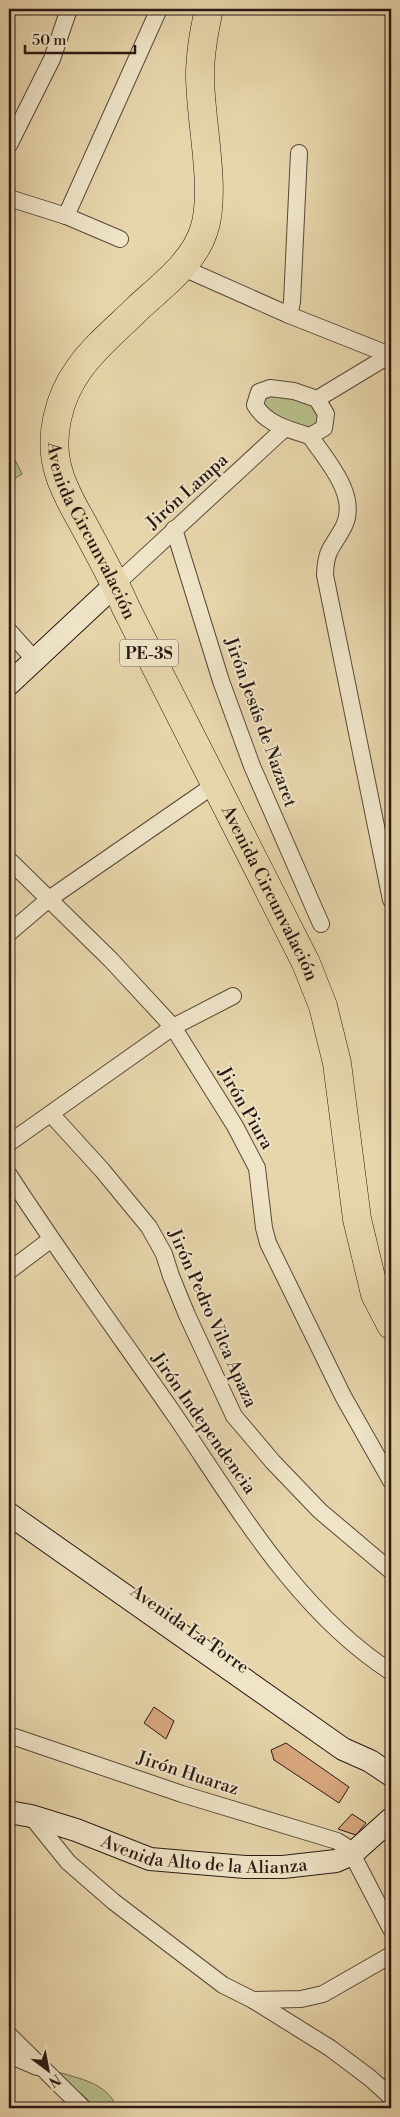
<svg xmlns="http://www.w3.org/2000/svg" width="400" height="2117" viewBox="0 0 400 2117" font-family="'Libre Bodoni',serif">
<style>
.green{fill:#b6bd89;stroke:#706b4e}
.building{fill:#d8a77e;stroke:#2a1913}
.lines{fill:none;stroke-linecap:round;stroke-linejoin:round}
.street-casing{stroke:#594839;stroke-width:18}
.secondary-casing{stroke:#2a1913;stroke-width:24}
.highway-casing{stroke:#2a1913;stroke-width:29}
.street{stroke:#efe4c8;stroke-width:16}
.secondary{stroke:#efe4c8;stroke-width:22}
.highway{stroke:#e7d5ab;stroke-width:28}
.labels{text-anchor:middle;stroke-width:4;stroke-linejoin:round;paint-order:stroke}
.shield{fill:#efe4c8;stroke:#655649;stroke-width:1}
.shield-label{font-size:16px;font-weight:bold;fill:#2a1913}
.street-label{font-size:18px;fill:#2a1913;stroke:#efe4c8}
</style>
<rect width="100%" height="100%" fill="#e7d5ab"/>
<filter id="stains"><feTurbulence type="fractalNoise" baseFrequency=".004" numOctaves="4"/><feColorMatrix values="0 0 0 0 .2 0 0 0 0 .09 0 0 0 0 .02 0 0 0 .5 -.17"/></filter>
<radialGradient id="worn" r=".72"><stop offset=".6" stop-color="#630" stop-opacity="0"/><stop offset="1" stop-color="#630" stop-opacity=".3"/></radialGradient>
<!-- green -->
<g class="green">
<polygon points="294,392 325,415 310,435 261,413 260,393"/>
<polygon points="9,448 22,474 9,482"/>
<path d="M55,2071C79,2079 107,2082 117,2108H94L87,2099Z"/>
</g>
<!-- building -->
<g class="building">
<polygon points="154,1707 174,1721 166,1739 144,1723"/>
<polygon points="286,1743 349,1787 339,1803 274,1760 271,1750"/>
<polygon points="352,1814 366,1823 356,1835 338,1829"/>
</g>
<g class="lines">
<defs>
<g id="street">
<polyline points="9,145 52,59 69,9"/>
<polyline points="9,198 66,216 120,239"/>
<polyline points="66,216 159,9"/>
<polyline points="181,267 289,315 390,355"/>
<polyline points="289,315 292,302 299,153"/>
<path d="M270,388L294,391L317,399L326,414L324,428L310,436C290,430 266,424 255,405L259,392Z"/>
<polyline points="317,399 390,355"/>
<path d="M310,436C326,460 359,495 344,526C333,548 326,547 325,575L391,900"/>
<polyline points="174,529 221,681 252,766 321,924"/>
<polyline points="116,584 285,428"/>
<polyline points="9,631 34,659"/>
<polyline points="9,860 111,960 173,1027 235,1126 257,1168 264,1228 268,1243 343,1396 391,1481"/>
<polyline points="9,933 49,899 217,783"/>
<polyline points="51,1114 102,1170 149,1227 164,1254 171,1276 187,1315 234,1416 273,1462 320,1511 391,1571"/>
<polyline points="9,1143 173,1027 233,996"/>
<path d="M9,1175C62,1257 120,1336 176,1417C238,1508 297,1611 391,1672"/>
<polyline points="9,1271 50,1240"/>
<polyline points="9,1735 182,1794 337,1841 345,1846 352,1854 391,1929"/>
<polyline points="31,1816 68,1862 114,1902 223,1985 253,2000 330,2048 370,2078 391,2097"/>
<polyline points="253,2000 301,1999 323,1994 391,1955"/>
<polyline points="9,2035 83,2108"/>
<polyline points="9,2055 37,2067"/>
</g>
<g id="secondary">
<polyline points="9,684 116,584"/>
<polyline points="9,1514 343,1749 370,1761 391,1775"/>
<path id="s1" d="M9,1812L31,1816L76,1830L150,1859L245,1867H283L336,1861L352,1854L391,1819"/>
</g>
<g id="highway">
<path id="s2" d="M209,9C204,31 200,54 200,76C200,120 217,190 204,230C194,262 163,285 139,307C119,327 95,346 79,369C58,398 48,439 59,473C65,494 77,512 87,531C101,557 115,582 126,608L306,963L323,1006L337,1063L357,1219L375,1294L391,1325"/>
</g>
</defs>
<!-- street casing -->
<use href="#street" class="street-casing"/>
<!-- secondary casing -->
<use href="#secondary" class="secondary-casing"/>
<!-- highway casing -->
<use href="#highway" class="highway-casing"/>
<!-- street -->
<use href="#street" class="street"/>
<!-- secondary -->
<use href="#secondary" class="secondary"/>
<!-- highway -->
<use href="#highway" class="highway"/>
</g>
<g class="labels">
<!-- shield labels -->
<rect class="shield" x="120" y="639.5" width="58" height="27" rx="4"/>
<g class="shield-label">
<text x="149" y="659">PE-3S</text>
</g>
<!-- street labels -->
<g class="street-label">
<text transform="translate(187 491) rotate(-42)" y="6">Jirón Lampa</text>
<text dy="6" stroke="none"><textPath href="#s2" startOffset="586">Avenida Circunvalación</textPath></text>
<text transform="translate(261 722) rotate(70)" y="6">Jirón Jesús de Nazaret</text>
<text dy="6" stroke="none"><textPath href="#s2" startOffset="991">Avenida Circunvalación</textPath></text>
<text transform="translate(246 1108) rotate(60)" y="6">Jirón Piura</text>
<text transform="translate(213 1318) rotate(66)" y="6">Jirón Pedro Vilca Apaza</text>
<text transform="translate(204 1423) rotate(55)" y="6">Jirón Independencia</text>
<text transform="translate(190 1629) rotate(35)" y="6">Avenida La Torre</text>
<text transform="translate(188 1773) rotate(18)" y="6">Jirón Huaraz</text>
<text dy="6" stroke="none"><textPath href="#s1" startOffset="202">Avenida Alto de la Alianza</textPath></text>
</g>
</g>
<!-- margin -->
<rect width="400" height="2117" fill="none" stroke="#e7d5ab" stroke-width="30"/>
<rect x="10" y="10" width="380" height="2097" fill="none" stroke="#2a1913" stroke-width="2.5"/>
<rect x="15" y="15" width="370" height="2087" fill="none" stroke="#2a1913"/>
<!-- north arrow -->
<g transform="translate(48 2070) rotate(148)" stroke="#efe4c8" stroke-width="4" paint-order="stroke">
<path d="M0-4L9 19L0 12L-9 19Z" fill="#2a1913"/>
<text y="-8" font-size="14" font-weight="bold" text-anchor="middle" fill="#2a1913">N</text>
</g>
<!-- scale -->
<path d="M25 45v8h110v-8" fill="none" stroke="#2a1913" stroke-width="2.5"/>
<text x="32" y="45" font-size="15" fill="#2a1913" stroke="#efe4c8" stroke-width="4" paint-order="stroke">50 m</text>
<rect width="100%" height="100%" filter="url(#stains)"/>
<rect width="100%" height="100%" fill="url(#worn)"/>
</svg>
